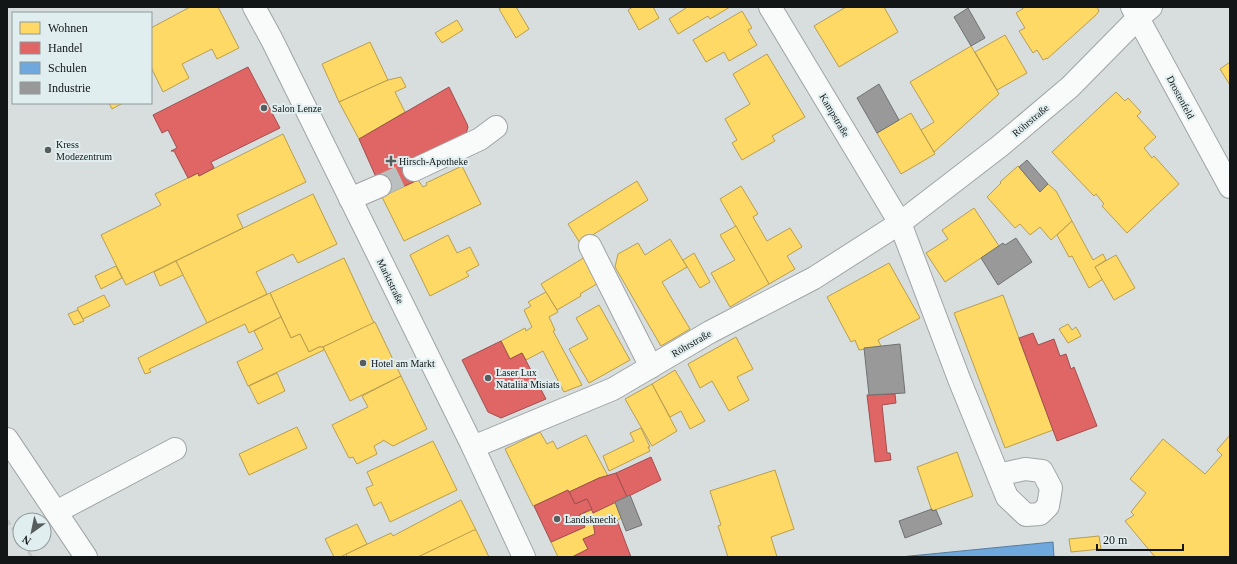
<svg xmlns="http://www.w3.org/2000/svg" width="1237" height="564" viewBox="0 0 1237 564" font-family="Georgia,serif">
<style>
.homes{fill:#ffd966;stroke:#b89e4e}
.shops{fill:#e06666;stroke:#a24e4e}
.schools{fill:#6fa8dc;stroke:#537ca1}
.industry{fill:#999;stroke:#707272}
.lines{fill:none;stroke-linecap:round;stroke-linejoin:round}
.minor-tunnel{stroke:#bac0c0;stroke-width:22;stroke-dasharray:22 11;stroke-linecap:butt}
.minor-casing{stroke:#9fa4a4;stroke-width:24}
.minor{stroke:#f9fafa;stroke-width:22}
.rail{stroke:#c5c7c8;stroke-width:3;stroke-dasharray:6 3;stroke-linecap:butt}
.poi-dot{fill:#575c5d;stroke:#e1eeef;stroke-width:1.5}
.labels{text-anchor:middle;stroke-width:4;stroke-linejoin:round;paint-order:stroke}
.street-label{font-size:10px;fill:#121617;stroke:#e1eeef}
.poi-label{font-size:10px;fill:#121617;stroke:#e1eeef;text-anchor:start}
</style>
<rect width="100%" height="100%" fill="#d8dede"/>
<!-- homes -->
<g class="homes">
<polygon points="190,7 218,7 239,48 217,59 212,49 182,64 189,78 163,92 151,67 151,28"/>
<polygon points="502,7 516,7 529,29 516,38 499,9"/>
<polygon points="633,7 653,7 659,18 639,30 628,10"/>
<polygon points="685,7 730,7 710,19 708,16 678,34 669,19 686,8"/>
<polygon points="846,7 884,7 898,32 839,67 814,26"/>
<polygon points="1025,7 1097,7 1099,11 1096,15 1047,59 1047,58 1043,60 1037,50 1033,53 1019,31 1025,28 1016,13"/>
<polygon points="742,11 752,28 748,30 757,45 729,61 724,52 706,62 693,40"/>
<polygon points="457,20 463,30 442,43 435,33"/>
<polygon points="1005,35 1027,73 997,90 975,52"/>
<polygon points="370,42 388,80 339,102 322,64"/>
<polygon points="971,46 999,94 934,152 921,130 934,122 910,82"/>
<polygon points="767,54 805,117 772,136 775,141 742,160 732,143 737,140 725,119 750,104 733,74"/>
<polygon points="1230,62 1230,85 1220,69"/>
<polygon points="401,77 406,87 395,92 405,112 359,139 339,102 388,80"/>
<polygon points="1116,92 1125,101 1128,98 1141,112 1137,116 1156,137 1144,148 1152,158 1154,156 1179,184 1127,233 1102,206 1104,204 1096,194 1094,196 1052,152"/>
<polygon points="109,103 123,103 112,109"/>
<polygon points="911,113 935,154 901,174 877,133"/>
<polygon points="283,134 306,182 237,215 243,228 126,285 101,235 161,205 155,194 198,173 199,176"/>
<polygon points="462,166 481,204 404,241 382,197 418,180 423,187 427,185 426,183"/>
<polygon points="1018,166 1040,192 1048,184 1056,191 1072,221 1051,240 1040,227 1030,235 1020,224 1015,228 987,197 1001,183 1000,182"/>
<polygon points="637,181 648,200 580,243 568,224"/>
<polygon points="741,186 758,214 753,217 767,241 790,228 802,247 787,256 795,269 769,284 720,199"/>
<polygon points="313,194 337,244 298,263 293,254 256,272 267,294 207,323 176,261"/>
<polygon points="974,208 999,246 945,282 926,253 948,239 942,230"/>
<polygon points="1072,221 1093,260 1103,254 1106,260 1095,267 1103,279 1089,288 1072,256 1069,257 1057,235"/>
<polygon points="736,226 769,284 730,307 711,273 735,260 720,235"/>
<polygon points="448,235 457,253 470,247 479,265 466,272 469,276 430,296 410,255"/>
<polygon points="670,239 687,267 662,282 690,329 661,346 615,267 618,254 638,243 645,255"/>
<polygon points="694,253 710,282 700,288 683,260"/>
<polygon points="1116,255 1135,288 1114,300 1095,267"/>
<polygon points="585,257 600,282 580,294 581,296 557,310 541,284"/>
<polygon points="344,258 374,323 323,347 319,347 309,352 300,334 291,338 270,293"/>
<polygon points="176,261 183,275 160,286 154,272"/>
<polygon points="889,263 920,318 878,340 881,346 859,350 855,340 851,342 827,297"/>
<polygon points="116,266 122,278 101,289 95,276"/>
<polygon points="546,292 558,312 549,317 555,330 553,331 582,385 564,392 543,351 526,360 522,353 510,359 501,341 525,328 526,331 532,327 524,310 531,306 528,302"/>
<polygon points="270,293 281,317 249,333 245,324 149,369 151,372 145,374 138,358 207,323"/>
<polygon points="104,295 110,306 83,319 77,308"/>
<polygon points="1003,295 1053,430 1005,448 954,313"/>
<polygon points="599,305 630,360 589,383 569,349 588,339 576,318"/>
<polygon points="78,310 84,321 74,325 68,314"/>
<polygon points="281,317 291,338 300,334 309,352 319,347 323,347 324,350 248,386 237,362 263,349 254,331"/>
<polygon points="375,322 401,376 350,401 323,347"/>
<polygon points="1068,324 1072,330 1076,327 1081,336 1068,343 1059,329"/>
<polygon points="736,337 753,369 737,377 749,400 729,411 712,381 700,388 688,364"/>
<polygon points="675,370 705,421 690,429 681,411 670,417 652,384"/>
<polygon points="277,373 285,391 258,404 249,386"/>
<polygon points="401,376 427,429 393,446 383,440 383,441 374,446 377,454 357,464 353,457 349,458 332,425 368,407 362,396"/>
<polygon points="652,384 677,431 652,446 625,399"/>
<polygon points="297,427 307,448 249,475 239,454"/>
<polygon points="641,428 650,447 648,447 650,451 609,471 603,456 634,441 630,433"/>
<polygon points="540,432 547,444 553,441 557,449 586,435 608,476 599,478 569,492 568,490 533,506 505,449"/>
<polygon points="1230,435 1230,557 1155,557 1125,521 1134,515 1131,512 1146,493 1130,479 1163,439 1205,474 1222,455 1217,450"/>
<polygon points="433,441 457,490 390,522 381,502 374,506 366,488 373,485 367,472"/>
<polygon points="957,452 973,496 932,511 917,467"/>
<polygon points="775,470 794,529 771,537 777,557 728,557 718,526 721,525 710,491"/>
<polygon points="461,500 476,530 418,557 347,557 346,554 391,533 393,536"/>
<polygon points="615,502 621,518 617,520 612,515 593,522 595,534 583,539 588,549 572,557 558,557 551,542 585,527 579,515 592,510 593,513"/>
<polygon points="357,524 367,544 340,557 334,557 325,539"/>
<polygon points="474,530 476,530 489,557 418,557"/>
<polygon points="1099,536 1101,549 1071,552 1069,539"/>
</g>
<!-- shops -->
<g class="shops">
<polygon points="248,67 280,128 211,162 214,168 199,176 198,173 188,178 174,151 171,151 177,148 168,130 162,133 153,115"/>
<polygon points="449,87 467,124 468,127 466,134 418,180 384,195 359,139"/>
<polygon points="1033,333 1038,345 1054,339 1060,356 1066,354 1071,369 1074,367 1097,426 1057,441 1019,338"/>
<polygon points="501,341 510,359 522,353 546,399 501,418 488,412 462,360"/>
<polygon points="895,394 896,403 882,405 887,453 890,453 891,460 875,462 867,395"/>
<polygon points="651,457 661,480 627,497 616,473"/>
<polygon points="616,473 627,497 593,513 587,499 575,504 569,492 599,478"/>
<polygon points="568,490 575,504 587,499 592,509 579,515 585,527 551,542 534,506"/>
<polygon points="612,515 617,520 631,557 572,557 588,549 583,539 595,534 593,522"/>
</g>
<!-- schools -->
<polygon class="schools" points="1053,542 1054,557 900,557"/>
<!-- industry -->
<g class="industry">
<polygon points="968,8 985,38 971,46 954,17"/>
<polygon points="879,84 899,120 877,133 857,98"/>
<polygon points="1027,160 1048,184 1040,192 1019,167"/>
<polygon points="1016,238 1032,262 998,285 981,258 1003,243 1005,245"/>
<polygon points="900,344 905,393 869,395 864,348"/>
<polygon points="630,495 642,525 626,531 615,502"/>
<polygon points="932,509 932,511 936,510 942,524 905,538 899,521"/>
</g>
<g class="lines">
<!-- minor-tunnel -->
<polyline class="minor-tunnel" points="380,186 414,170"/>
<defs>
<g id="minor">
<polyline points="254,7 272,40 473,447 524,557"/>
<polyline points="770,7 900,223 959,379 1007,497 1026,515 1040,514 1048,506 1051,488 1042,471 1025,469 998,475"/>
<polyline points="1132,7 1230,187"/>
<polyline points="414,170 480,139 496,127"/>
<polyline points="350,199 380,186"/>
<polyline points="590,246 651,367"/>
<polyline points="7,439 86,557"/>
<polyline points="473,447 613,389 710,332 814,278 900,223 1000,146 1070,87 1138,18 1151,7"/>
<polyline points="56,512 175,449"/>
</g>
</defs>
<!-- minor casing -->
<use href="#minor" class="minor-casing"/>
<!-- minor -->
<use href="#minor" class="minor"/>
<!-- rail -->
<g class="rail">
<polyline points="7,520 20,539"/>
<polyline points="23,544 32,557"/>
</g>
</g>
<!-- markers -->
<g class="poi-dot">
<circle cx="264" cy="108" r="4"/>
<circle cx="48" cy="150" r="4"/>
<path d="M389 155h4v4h4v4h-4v4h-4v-4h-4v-4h4z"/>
<circle cx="363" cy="363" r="4"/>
<circle cx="488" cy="378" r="4"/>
<circle cx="557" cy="519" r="4"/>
</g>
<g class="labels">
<!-- street labels -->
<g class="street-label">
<text transform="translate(1181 97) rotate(62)" y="4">Drostenfeld</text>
<text transform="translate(835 115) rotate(59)" y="4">Kampstraße</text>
<text transform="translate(1030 120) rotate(-40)" y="4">Röhrstraße</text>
<text transform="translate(391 281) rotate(64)" y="4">Marktstraße</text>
<text transform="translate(691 343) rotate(-30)" y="4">Röhrstraße</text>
</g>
<!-- poi labels -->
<g class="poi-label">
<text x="272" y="112">Salon Lenze</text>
<text x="56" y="148">Kress<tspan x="56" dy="12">Modezentrum</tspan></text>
<text x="399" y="165">Hirsch-Apotheke</text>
<text x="371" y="367">Hotel am Markt</text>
<text x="496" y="376">Laser Lux<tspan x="496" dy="12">Nataliia Misiats</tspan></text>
<text x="565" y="523">Landsknecht</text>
</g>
</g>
<!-- border -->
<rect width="1237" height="564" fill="none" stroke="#121617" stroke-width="16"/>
<!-- legend -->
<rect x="12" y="12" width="140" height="92" fill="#e1eeef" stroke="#8e9899"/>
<rect x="20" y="22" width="20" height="12" fill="#ffd966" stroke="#8e9899"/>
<text x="48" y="32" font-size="12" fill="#121617">Wohnen</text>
<rect x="20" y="42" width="20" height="12" fill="#e06666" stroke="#8e9899"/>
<text x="48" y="52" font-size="12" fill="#121617">Handel</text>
<rect x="20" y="62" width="20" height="12" fill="#6fa8dc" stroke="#8e9899"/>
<text x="48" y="72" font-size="12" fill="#121617">Schulen</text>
<rect x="20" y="82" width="20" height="12" fill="#999999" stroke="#8e9899"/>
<text x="48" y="92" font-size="12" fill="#121617">Industrie</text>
<!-- north arrow -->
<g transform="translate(32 532) rotate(213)"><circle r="19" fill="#e1eeef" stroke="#8e9899"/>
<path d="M0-3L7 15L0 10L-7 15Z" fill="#575c5d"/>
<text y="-6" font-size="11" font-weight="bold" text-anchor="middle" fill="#121617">N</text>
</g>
<!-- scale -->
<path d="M1097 544v6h86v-6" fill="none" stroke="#121617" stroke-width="2"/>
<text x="1103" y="544" font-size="12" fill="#121617" stroke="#e1eeef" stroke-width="3" paint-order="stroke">20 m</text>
</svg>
